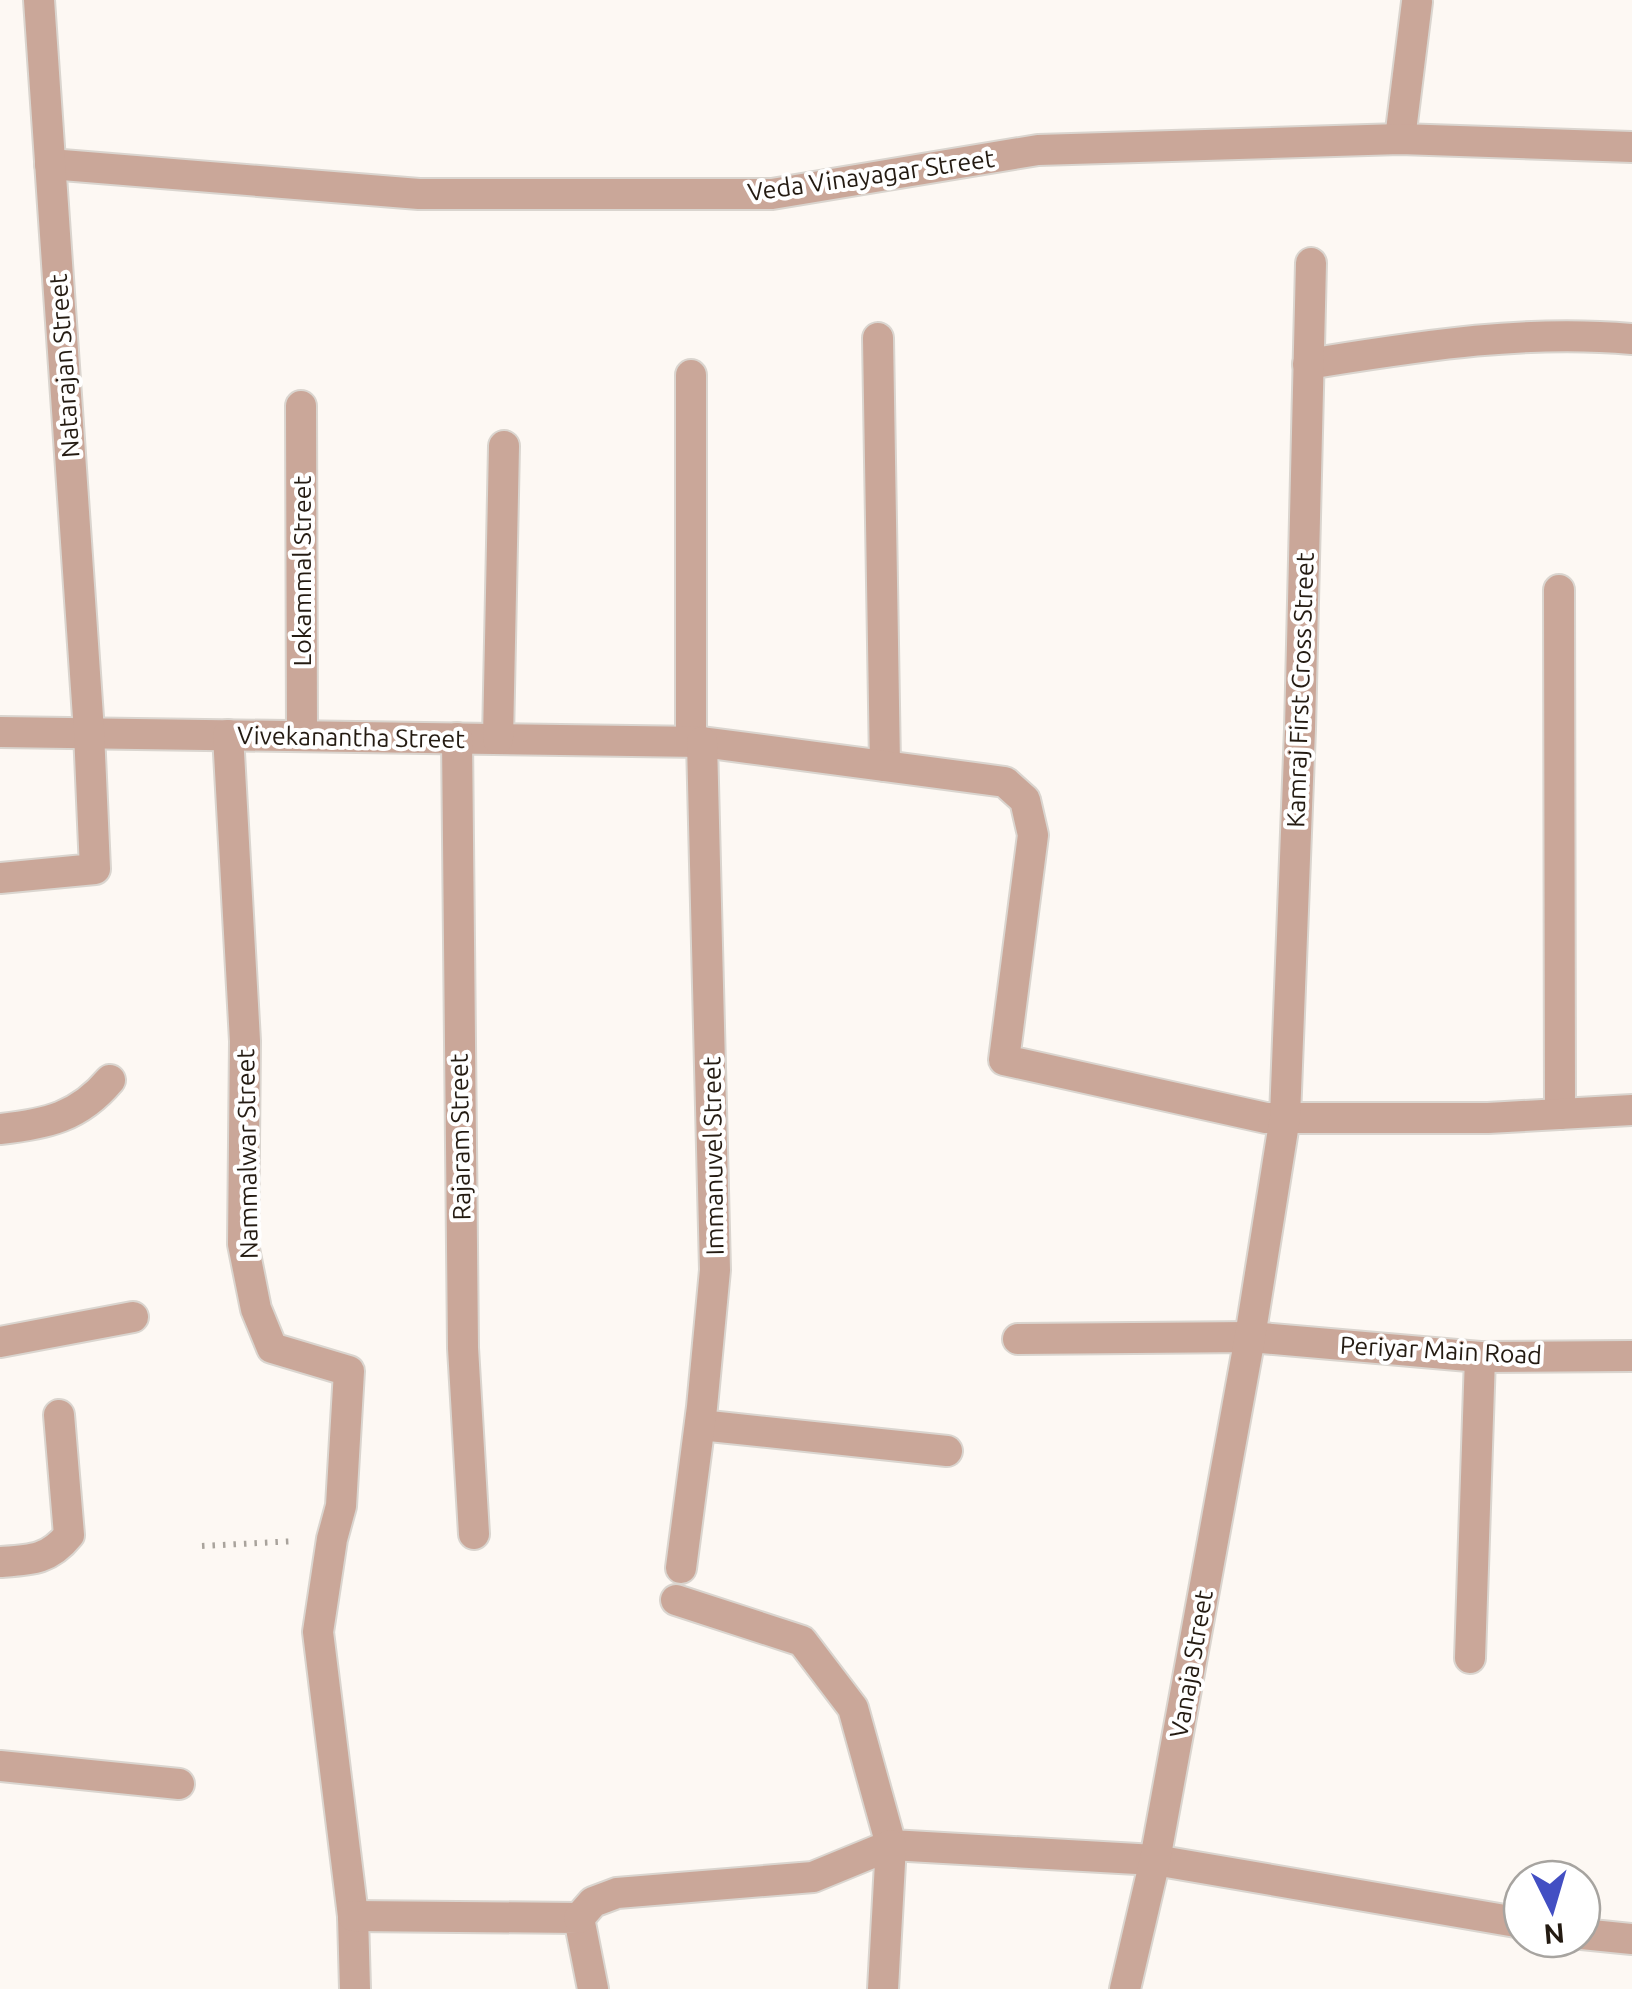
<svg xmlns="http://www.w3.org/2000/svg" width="1632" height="1989" viewBox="0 0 1632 1989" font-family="Ubuntu,sans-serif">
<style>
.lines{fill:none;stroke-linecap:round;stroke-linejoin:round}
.street-casing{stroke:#dad5cf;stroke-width:34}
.path{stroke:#a9a39c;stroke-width:6;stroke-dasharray:2.5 8;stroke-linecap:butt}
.street{stroke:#caa799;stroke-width:30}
.labels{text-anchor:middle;stroke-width:8;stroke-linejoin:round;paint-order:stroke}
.street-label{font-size:25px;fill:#241b12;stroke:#fff}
</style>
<rect width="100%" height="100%" fill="#fdf8f3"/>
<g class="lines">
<defs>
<g id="street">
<polyline points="1400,139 1417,2"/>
<polyline points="50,164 419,194 772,194 1038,150 1400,139 1632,147"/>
<polyline points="878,338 885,766"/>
<path d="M1308,364C1416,347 1522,329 1632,339"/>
<polyline points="691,375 691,742"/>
<polyline points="301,406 302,736"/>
<polyline points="1559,590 1560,1114"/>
<polyline points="0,732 702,742 1005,782 1025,800 1033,835 1004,1060 1266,1118 1488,1118 1632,1110"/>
<polyline points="228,735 245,1041 243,1244 256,1309 272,1348 349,1371 341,1506 332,1539 318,1632 353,1916 355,1989"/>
<polyline points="457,738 463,1348 474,1534"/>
<polyline points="498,739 504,446"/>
<polyline points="0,878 95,869 89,732 39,0"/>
<path d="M0,1129C47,1124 79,1117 110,1080"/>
<polyline points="1018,1339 1250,1337 1480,1357 1632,1356"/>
<polyline points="0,1342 133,1317"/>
<polyline points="700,1425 947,1451"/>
<path d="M0,1562C31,1560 49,1560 69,1535L59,1415"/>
<polyline points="681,1568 702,1407 715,1270 702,742"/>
<polyline points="676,1600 802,1641 853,1708 891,1845 1155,1860 1522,1923"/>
<polyline points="1470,1658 1480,1357"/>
<polyline points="0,1766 179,1784"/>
<polyline points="353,1916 579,1918 593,1989"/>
<polyline points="579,1918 593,1902 617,1893 813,1877 891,1845 883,1989"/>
<polyline points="1582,1934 1632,1939"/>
<polyline points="1125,1989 1155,1860 1250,1337 1285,1117 1300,729 1311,263"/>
</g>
</defs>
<!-- street casing -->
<use href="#street" class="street-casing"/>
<!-- path -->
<polyline class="path" points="202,1546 296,1541"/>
<!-- street -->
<use href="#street" class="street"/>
</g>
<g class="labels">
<!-- street labels -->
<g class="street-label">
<text transform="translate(871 175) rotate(-8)" y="9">Veda Vinayagar Street</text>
<text transform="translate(64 366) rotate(-94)" y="9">Natarajan Street</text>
<text transform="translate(302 571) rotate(-90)" y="9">Lokammal Street</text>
<text transform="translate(1300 690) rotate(-88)" y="9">Kamraj First Cross Street</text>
<text transform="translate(351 737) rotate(1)" y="9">Vivekanantha Street</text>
<text transform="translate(460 1137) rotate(-91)" y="9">Rajaram Street</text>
<text transform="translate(247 1154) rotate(-91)" y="9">Nammalwar Street</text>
<text transform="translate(713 1156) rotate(-91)" y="9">Immanuvel Street</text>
<text transform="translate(1441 1350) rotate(3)" y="9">Periyar Main Road</text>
<text transform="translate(1191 1664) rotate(-80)" y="9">Vanaja Street</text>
</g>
</g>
<!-- north arrow -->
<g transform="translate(1552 1909) rotate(175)"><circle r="48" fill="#ffffff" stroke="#a7a4a0" stroke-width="2.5"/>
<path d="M0-8L18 38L0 25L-18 38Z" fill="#434fc3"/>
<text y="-15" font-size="28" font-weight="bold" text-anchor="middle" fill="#241b12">N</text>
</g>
</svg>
